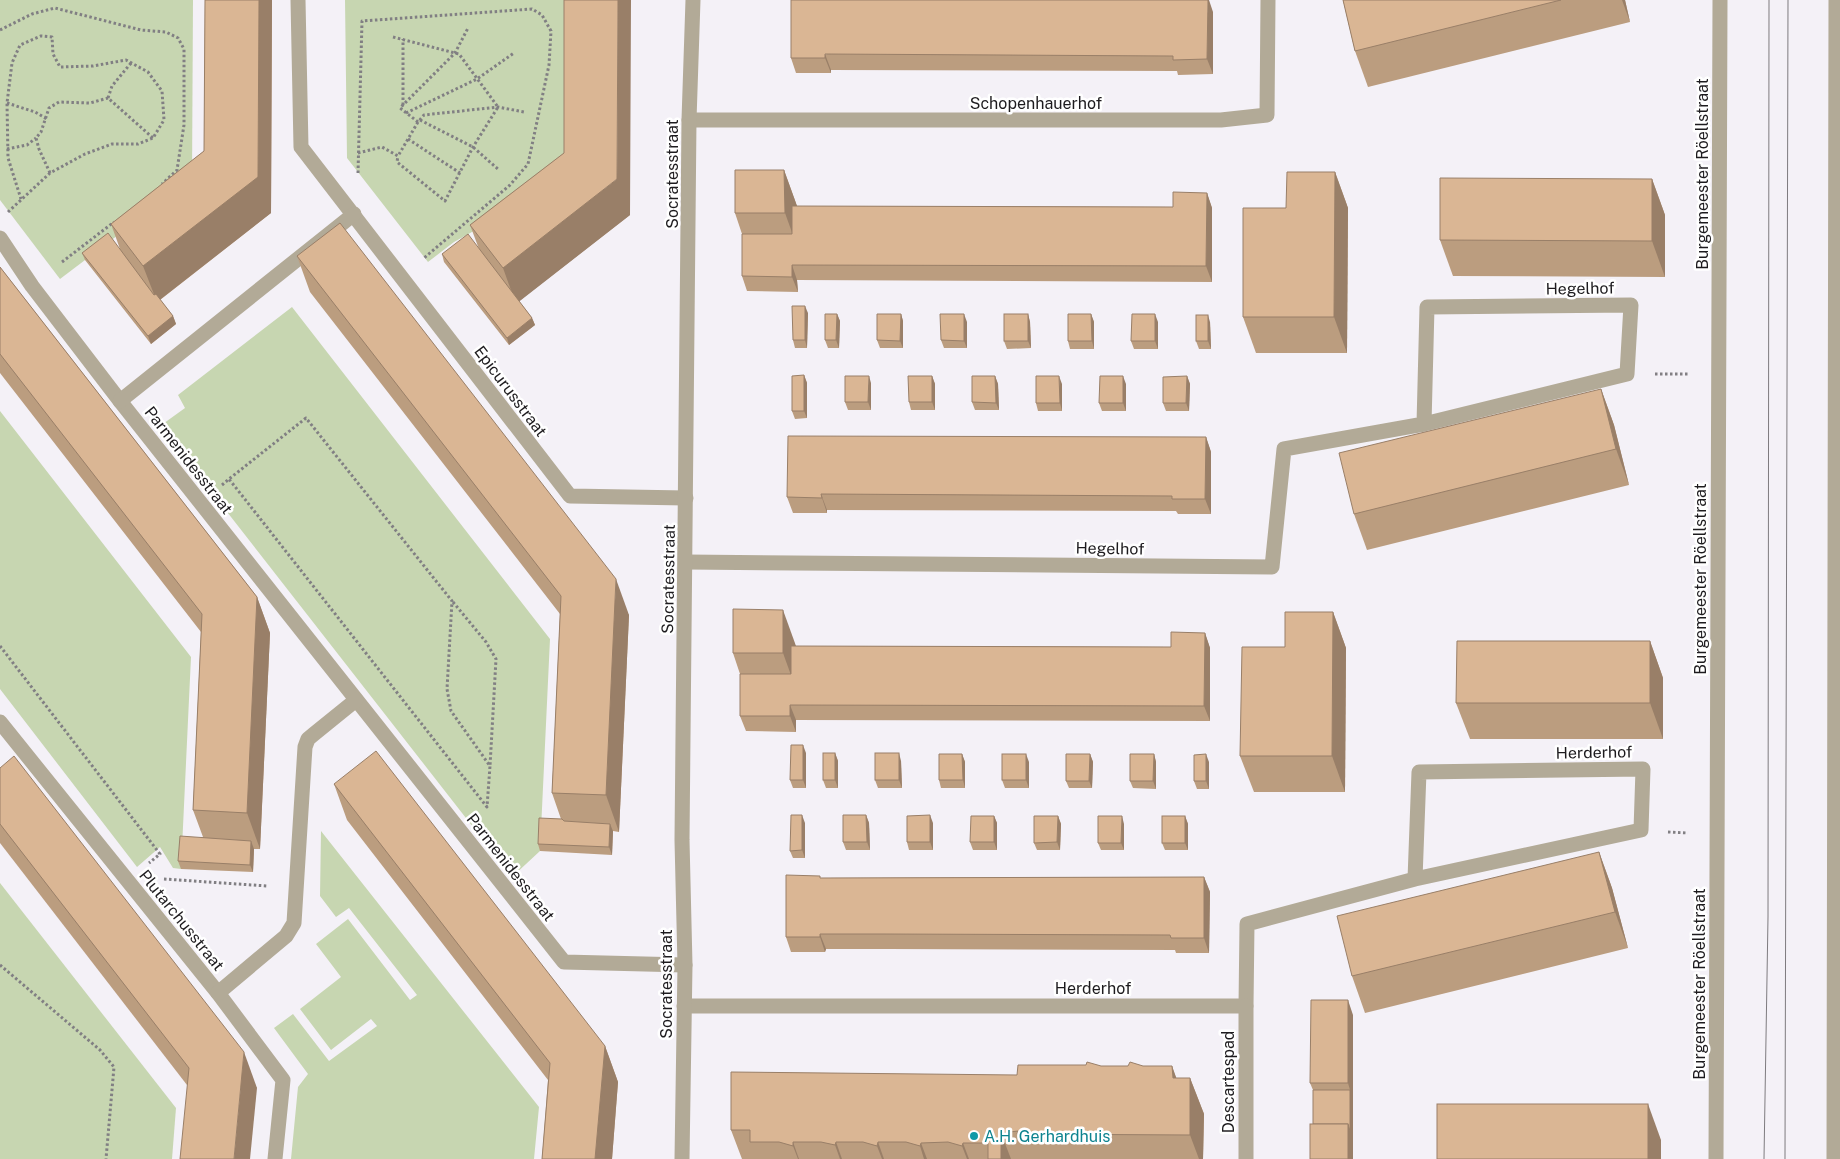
<svg xmlns="http://www.w3.org/2000/svg" width="1840" height="1159" viewBox="0 0 1840 1159" font-family="'Public Sans',sans-serif">
<style>
.green{fill:#c7d6b1}
.lines{fill:none;stroke-linecap:round;stroke-linejoin:round}
.path{stroke:#817f83;stroke-width:3;stroke-dasharray:2.5 2.5;stroke-linecap:butt}
.minor{stroke:#b2aa97;stroke-width:15}
.tram{stroke:#7e7b7f;stroke-width:1}
.wall{fill:#bb9d7f}
.shaded-wall{fill:#997f68}
.building{fill:#dab694;stroke:#997f68}
.culture-dot{fill:#0f9aa8;stroke:#fff;stroke-width:2}
.labels{text-anchor:middle;stroke-width:5;stroke-linejoin:round;paint-order:stroke}
.street-label{font-size:16px;fill:#1d1b1e;stroke:#fff}
.culture-label{font-size:16px;fill:#0d838f;stroke:#fff;text-anchor:start}
</style>
<rect width="100%" height="100%" fill="#f4f1f7"/>
<!-- green -->
<g class="green">
<polygon points="0,0 193,0 192,179 60,279 0,200"/>
<polygon points="345,0 566,0 567,179 454,242 428,262 347,158"/>
<polygon points="292,307 550,639 540,851 512,877 160,426 185,408 178,395"/>
<polygon points="0,411 191,657 181,869 173,868 160,847 137,867 0,689"/>
<polygon points="321,831 539,1107 534,1159 291,1159 298,1087 308,1074 274,1028 293,1014 329,1061 377,1026 371,1019 331,1050 300,1009 341,977 316,944 348,919 410,1000 417,995 349,908 336,917 320,896"/>
<polygon points="0,883 176,1108 172,1159 0,1159"/>
</g>
<g class="lines">
<!-- path -->
<g class="path">
<polyline points="0,30 32,14 55,8 141,30 166,32 178,38 184,49 184,125 177,170 162,184"/>
<polyline points="393,37 459,54 498,107 473,147 445,201 397,162 398,156"/>
<polyline points="131,63 112,86 108,98 153,138"/>
<polyline points="7,103 35,112 47,119"/>
<polyline points="403,105 403,39"/>
<polyline points="406,113 477,79 514,53"/>
<polyline points="420,120 473,147 499,170"/>
<polyline points="418,122 400,108 455,53 468,28"/>
<polyline points="408,139 460,173"/>
<polyline points="7,149 27,145 36,138"/>
<polyline points="358,153 382,147 398,156 418,122 424,115 498,107 524,112"/>
<polyline points="50,173 39,149 36,138 41,132 49,108 59,102 90,103 108,98"/>
<polyline points="358,173 362,21 532,9 542,15 551,31 549,65 528,164 510,185 424,258"/>
<polyline points="8,212 50,173 85,154 112,144 138,144 153,138 164,120 162,91 148,72 126,60 93,66 60,67 53,54 52,37 41,36 20,45 12,63 7,103 8,158 21,199"/>
<polyline points="62,262 114,222"/>
<polyline points="1655,374 1688,374"/>
<polyline points="222,485 229,479 306,418 452,601 447,689 451,711 490,766 487,807 229,479"/>
<polyline points="453,602 486,642 496,659 490,766"/>
<polyline points="0,646 160,854 149,863"/>
<polyline points="1668,832 1688,833"/>
<polyline points="164,879 267,886"/>
<polyline points="0,965 100,1050 114,1067 106,1159"/>
</g>
<!-- minor -->
<g class="minor">
<polyline points="298,0 301,147 570,496 686,498"/>
<polyline points="689,120 1221,120 1267,115 1268,0"/>
<polyline points="0,238 32,286 120,401 564,962 685,965"/>
<polyline points="120,401 354,214"/>
<polyline points="686,562 1272,567 1284,449 1424,424 1427,307 1631,305 1627,374 1424,424"/>
<polyline points="0,722 218,993 283,1080 275,1159"/>
<polyline points="218,993 286,936 294,923 305,747 308,739 314,734 356,700"/>
<polyline points="684,1006 1246,1006 1247,924 1415,879 1419,772 1643,769 1641,830 1415,879"/>
<polyline points="1246,1006 1246,1159"/>
<polyline points="682,1159 685,965 682,840 689,120 693,0"/>
<polyline points="1716,1159 1720,0"/>
<polyline points="1834,1159 1836,0"/>
</g>
<!-- tram -->
<g class="tram">
<polyline points="1764,1159 1768,917 1769,0"/>
<polyline points="1785,1159 1788,0"/>
</g>
</g>
<!-- wall -->
<g class="wall">
<polygon points="205,0 272,0 271,213 160,300 173,316 176,324 151,344 85,260 82,253 120,249 111,224 204,151"/>
<polygon points="1343,0 1625,0 1630,22 1368,87 1355,51"/>
<polygon points="1213,12 1213,74 1178,75 1177,71 1176,71 831,70 831,73 796,73 791,58"/>
<polygon points="564,153 630,215 519,301 532,318 535,325 509,345 444,262 442,254 479,249 470,225"/>
<polygon points="784,170 797,206 1173,207 1207,193 1212,208 1212,282 797,280 798,292 747,291 742,276 742,234 735,213"/>
<polygon points="1335,172 1348,208 1347,353 1256,353 1243,317 1286,208"/>
<polygon points="1652,179 1665,215 1665,277 1453,276 1440,240"/>
<polygon points="297,256 629,615 619,832 613,831 612,855 540,851 538,844 561,819 552,793 560,614 310,292"/>
<polygon points="0,267 257,597 270,633 260,849 254,849 253,872 181,869 178,861 203,837 193,810 201,632 0,373"/>
<polygon points="808,313 807,348 795,348 793,340"/>
<polygon points="837,314 840,321 839,348 828,348 825,340"/>
<polygon points="901,314 903,321 903,348 880,348 877,340"/>
<polygon points="1028,314 1030,322 1031,348 1007,349 1004,341"/>
<polygon points="1091,314 1094,322 1094,349 1070,349 1068,341"/>
<polygon points="967,322 967,348 944,348 941,340"/>
<polygon points="1158,322 1158,349 1134,349 1131,341"/>
<polygon points="1210,322 1211,349 1199,349 1196,341"/>
<polygon points="804,375 807,383 807,418 795,419 792,411"/>
<polygon points="932,376 935,384 935,410 911,410 909,402"/>
<polygon points="995,376 998,384 999,410 975,410 972,402"/>
<polygon points="1187,376 1190,384 1189,411 1166,411 1163,403"/>
<polygon points="871,383 871,410 848,410 845,402"/>
<polygon points="1062,384 1062,411 1038,411 1036,403"/>
<polygon points="1126,384 1126,411 1102,411 1099,403"/>
<polygon points="1601,389 1614,425 1629,485 1367,550 1354,514"/>
<polygon points="1206,437 1211,452 1211,514 1178,514 1176,511 827,510 827,513 793,513 787,497"/>
<polygon points="1333,612 1346,648 1345,792 1254,792 1240,756 1285,647"/>
<polygon points="1205,633 1210,648 1210,721 796,720 796,732 746,731 740,716 740,674 733,653 796,646 1171,647"/>
<polygon points="1650,641 1663,678 1663,739 1470,739 1456,703"/>
<polygon points="806,753 806,788 793,788 790,780"/>
<polygon points="835,753 838,761 838,788 826,788 823,780"/>
<polygon points="962,754 965,762 965,788 941,788 939,780"/>
<polygon points="1090,754 1093,762 1092,788 1069,788 1066,781"/>
<polygon points="1154,754 1156,762 1156,789 1133,788 1130,781"/>
<polygon points="901,761 902,788 878,788 875,780"/>
<polygon points="1029,762 1029,788 1005,788 1002,780"/>
<polygon points="1209,762 1209,789 1197,789 1194,781"/>
<polygon points="0,768 257,1088 187,1085 0,843"/>
<polygon points="334,784 605,1046 618,1082 612,1159 542,1159 548,1080 347,820"/>
<polygon points="866,815 869,823 870,850 846,850 843,842"/>
<polygon points="994,816 997,823 997,850 973,850 970,842"/>
<polygon points="1058,816 1061,824 1060,850 1037,850 1034,843"/>
<polygon points="1185,816 1188,824 1188,850 1165,850 1162,843"/>
<polygon points="805,823 805,858 793,858 790,851"/>
<polygon points="933,823 933,850 909,850 907,842"/>
<polygon points="1124,824 1124,850 1101,850 1098,843"/>
<polygon points="1599,852 1612,888 1628,948 1365,1013 1352,976"/>
<polygon points="1204,877 1210,892 1209,953 1176,953 1175,950 889,949 826,949 825,952 791,952 786,937 821,878"/>
<polygon points="1353,1015 1353,1159 1313,1090 1310,1083"/>
<polygon points="1101,1066 1172,1066 1176,1078 1190,1078 1204,1114 1203,1159 742,1159 731,1130 1017,1075"/>
</g>
<!-- shaded-wall -->
<g class="shaded-wall">
<polygon points="259,0 272,0 271,213 157,302 143,266 258,177"/>
<polygon points="618,0 631,0 630,215 516,304 503,268 617,179"/>
<polygon points="1208,0 1209,0 1213,12 1213,74 1207,59"/>
<polygon points="1622,0 1625,0 1630,22"/>
<polygon points="825,54 831,70 831,73 825,58"/>
<polygon points="784,170 797,206 798,249 785,213"/>
<polygon points="1335,172 1348,208 1347,353 1334,317"/>
<polygon points="1652,179 1665,215 1665,277 1652,241"/>
<polygon points="1207,193 1212,208 1212,282 1206,266"/>
<polygon points="792,265 797,280 798,292 792,277"/>
<polygon points="805,306 808,313 807,348 805,340"/>
<polygon points="837,314 840,321 839,348 836,340"/>
<polygon points="901,314 903,321 903,348 900,341"/>
<polygon points="964,314 967,322 967,348 964,341"/>
<polygon points="1028,314 1030,322 1031,348 1028,341"/>
<polygon points="1091,314 1094,322 1094,349 1092,341"/>
<polygon points="1155,314 1158,322 1158,349 1155,341"/>
<polygon points="1208,315 1210,322 1211,349 1208,341"/>
<polygon points="173,316 176,324 151,344 148,336"/>
<polygon points="532,318 535,325 509,345 507,338"/>
<polygon points="804,375 807,383 807,418 804,411"/>
<polygon points="869,376 871,383 871,410 868,402"/>
<polygon points="932,376 935,384 935,410 932,402"/>
<polygon points="995,376 998,384 999,410 996,403"/>
<polygon points="1059,376 1062,384 1062,411 1060,403"/>
<polygon points="1123,376 1126,384 1126,411 1123,403"/>
<polygon points="1187,376 1190,384 1189,411 1186,403"/>
<polygon points="1601,389 1614,425 1629,485 1616,449"/>
<polygon points="1206,437 1211,452 1211,514 1205,499"/>
<polygon points="821,494 827,510 827,513 822,498"/>
<polygon points="616,579 629,615 619,832 606,795"/>
<polygon points="257,597 270,633 260,849 247,813"/>
<polygon points="783,610 796,646 796,689 783,653"/>
<polygon points="1333,612 1346,648 1345,792 1332,756"/>
<polygon points="1205,633 1210,648 1210,721 1204,706"/>
<polygon points="1650,641 1663,678 1663,739 1650,703"/>
<polygon points="790,705 796,720 796,732 790,716"/>
<polygon points="803,745 806,753 806,788 803,780"/>
<polygon points="835,753 838,761 838,788 835,780"/>
<polygon points="899,753 901,761 902,788 899,780"/>
<polygon points="962,754 965,762 965,788 963,780"/>
<polygon points="1026,754 1029,762 1029,788 1026,780"/>
<polygon points="1090,754 1093,762 1092,788 1089,781"/>
<polygon points="1154,754 1156,762 1156,789 1153,781"/>
<polygon points="1206,754 1209,762 1209,789 1206,781"/>
<polygon points="802,815 805,823 805,858 802,850"/>
<polygon points="866,815 869,823 870,850 867,842"/>
<polygon points="930,815 933,823 933,850 930,842"/>
<polygon points="994,816 997,823 997,850 994,842"/>
<polygon points="1058,816 1061,824 1060,850 1057,842"/>
<polygon points="1122,816 1124,824 1124,850 1121,843"/>
<polygon points="1185,816 1188,824 1188,850 1185,843"/>
<polygon points="610,824 613,831 612,855 609,847"/>
<polygon points="251,841 254,849 253,872 250,865"/>
<polygon points="1599,852 1612,888 1628,948 1615,912"/>
<polygon points="1204,877 1210,892 1209,953 1204,938"/>
<polygon points="820,934 826,949 825,952 820,937"/>
<polygon points="1348,1000 1353,1015 1353,1159 1348,1159 1348,1124 1350,1090 1348,1083"/>
<polygon points="605,1046 618,1082 612,1159 595,1159"/>
<polygon points="244,1052 257,1088 250,1159 234,1159"/>
<polygon points="1172,1066 1185,1102 1173,1078"/>
<polygon points="1190,1078 1204,1114 1203,1159 1199,1159 1190,1135"/>
<polygon points="1648,1104 1661,1140 1661,1159 1648,1159"/>
<polygon points="1001,1133 1011,1159 1001,1159"/>
<polygon points="793,1142 799,1159 798,1159 793,1146"/>
<polygon points="836,1142 842,1159 840,1159 835,1145"/>
<polygon points="878,1142 884,1159 882,1159 877,1146"/>
<polygon points="921,1143 927,1159 924,1159 920,1146"/>
<polygon points="963,1143 969,1159 967,1159 962,1146"/>
</g>
<!-- building -->
<g class="building">
<polygon points="205,0 259,0 258,177 143,266 111,224 204,151"/>
<polygon points="564,0 618,0 617,179 503,268 470,225 564,153"/>
<polygon points="791,0 1208,0 1207,59 1173,60 1173,56 1170,56 825,54 825,58 791,58"/>
<polygon points="1343,0 1561,0 1355,51"/>
<polygon points="735,170 784,170 785,213 735,213"/>
<polygon points="1287,172 1335,172 1334,317 1243,317 1243,208 1286,208"/>
<polygon points="1440,178 1652,179 1652,241 1440,240"/>
<polygon points="1173,192 1207,193 1206,266 792,265 792,277 742,276 742,234 792,234 792,206 1173,207"/>
<polygon points="340,223 616,579 606,795 552,793 561,596 297,256"/>
<polygon points="108,233 154,295 156,294 173,316 148,336 82,253"/>
<polygon points="468,234 532,318 507,338 442,254"/>
<polygon points="0,267 257,597 247,813 193,810 202,614 0,354"/>
<polygon points="792,306 805,306 805,340 793,340"/>
<polygon points="825,314 837,314 836,340 825,340"/>
<polygon points="877,314 901,314 900,341 877,340"/>
<polygon points="940,314 964,314 964,341 941,340"/>
<rect x="1004" y="314" width="24" height="27"/>
<polygon points="1068,314 1091,314 1092,341 1068,341"/>
<polygon points="1132,314 1155,314 1155,341 1131,341"/>
<rect x="1196" y="315" width="12" height="26"/>
<polygon points="804,375 804,411 792,411 792,376"/>
<polygon points="845,376 869,376 868,402 845,402"/>
<polygon points="908,376 932,376 932,402 909,402"/>
<polygon points="972,376 995,376 996,403 972,402"/>
<polygon points="1036,376 1059,376 1060,403 1036,403"/>
<polygon points="1100,376 1123,376 1123,403 1099,403"/>
<polygon points="1187,376 1186,403 1163,403 1163,377"/>
<polygon points="1601,389 1616,449 1354,514 1339,453"/>
<polygon points="788,436 1206,437 1205,499 1172,499 1172,496 821,494 822,498 787,497"/>
<polygon points="733,609 783,610 783,653 733,653"/>
<polygon points="1285,612 1333,612 1332,756 1240,756 1242,647 1285,647"/>
<polygon points="1171,632 1205,633 1204,706 790,705 790,716 740,716 740,674 791,674 791,646 1171,647"/>
<polygon points="1457,641 1650,641 1650,703 1456,703"/>
<polygon points="791,745 803,745 803,780 790,780"/>
<polygon points="376,751 605,1046 595,1159 542,1159 550,1063 334,784"/>
<rect x="823" y="753" width="12" height="27"/>
<rect x="875" y="753" width="24" height="27"/>
<polygon points="939,754 962,754 963,780 939,780"/>
<rect x="1002" y="754" width="24" height="26"/>
<polygon points="1066,754 1090,754 1089,781 1066,781"/>
<polygon points="1130,754 1154,754 1153,781 1130,781"/>
<polygon points="1206,754 1206,781 1194,781 1194,755"/>
<polygon points="14,756 244,1052 234,1159 180,1159 189,1068 0,824 0,768"/>
<polygon points="791,815 802,815 802,850 790,851"/>
<polygon points="843,815 866,815 867,842 843,842"/>
<polygon points="930,815 930,842 907,842 907,816"/>
<polygon points="971,816 994,816 994,842 970,842"/>
<polygon points="1034,816 1058,816 1057,842 1034,843"/>
<polygon points="1098,816 1122,816 1121,843 1098,843"/>
<rect x="1162" y="816" width="23" height="27"/>
<polygon points="539,818 562,819 564,821 610,824 609,847 538,844"/>
<polygon points="180,836 251,841 250,865 178,861"/>
<polygon points="1599,852 1615,912 1352,976 1337,916"/>
<polygon points="786,875 820,876 820,878 1204,877 1204,938 1171,938 1170,935 884,934 820,934 820,937 786,937"/>
<polygon points="1311,1000 1348,1000 1348,1083 1310,1083"/>
<polygon points="1087,1062 1101,1066 1128,1066 1130,1062 1143,1066 1172,1066 1173,1078 1190,1078 1190,1135 1017,1134 1018,1131 1001,1133 1001,1159 988,1159 988,1143 963,1143 962,1146 948,1142 921,1143 920,1146 906,1142 878,1142 877,1146 863,1142 836,1142 835,1145 821,1142 793,1142 793,1146 779,1142 750,1142 750,1130 731,1130 731,1072 1017,1075 1018,1065 1086,1065"/>
<polygon points="1313,1090 1350,1090 1350,1131 1348,1124 1313,1124"/>
<rect x="1437" y="1104" width="211" height="55"/>
<rect x="1310" y="1124" width="38" height="35"/>
</g>
<!-- markers -->
<circle class="culture-dot" cx="974" cy="1136" r="5"/>
<g class="labels">
<!-- street labels -->
<g class="street-label">
<text x="1036" y="109">Schopenhauerhof</text>
<text transform="translate(672 174) rotate(-90)" y="6">Socratesstraat</text>
<text transform="translate(1702 174) rotate(-90)" y="6">Burgemeester Röellstraat</text>
<text transform="translate(1580 288) rotate(-1)" y="6">Hegelhof</text>
<text transform="translate(511 391) rotate(53)" y="6">Epicurusstraat</text>
<text transform="translate(189 460) rotate(52)" y="6">Parmenidesstraat</text>
<text transform="translate(1110 548) rotate(1)" y="6">Hegelhof</text>
<text transform="translate(668 579) rotate(-89)" y="6">Socratesstraat</text>
<text transform="translate(1700 579) rotate(-90)" y="6">Burgemeester Röellstraat</text>
<text transform="translate(1594 752) rotate(-1)" y="6">Herderhof</text>
<text transform="translate(511 867) rotate(52)" y="6">Parmenidesstraat</text>
<text transform="translate(182 920) rotate(51)" y="6">Plutarchusstraat</text>
<text transform="translate(666 984) rotate(-90)" y="6">Socratesstraat</text>
<text transform="translate(1699 984) rotate(-90)" y="6">Burgemeester Röellstraat</text>
<text x="1093" y="994">Herderhof</text>
<text transform="translate(1228 1082) rotate(-90)" y="6">Descartespad</text>
</g>
<!-- culture labels -->
<g class="culture-label">
<text x="984" y="1142">A.H. Gerhardhuis</text>
</g>
</g>
</svg>
